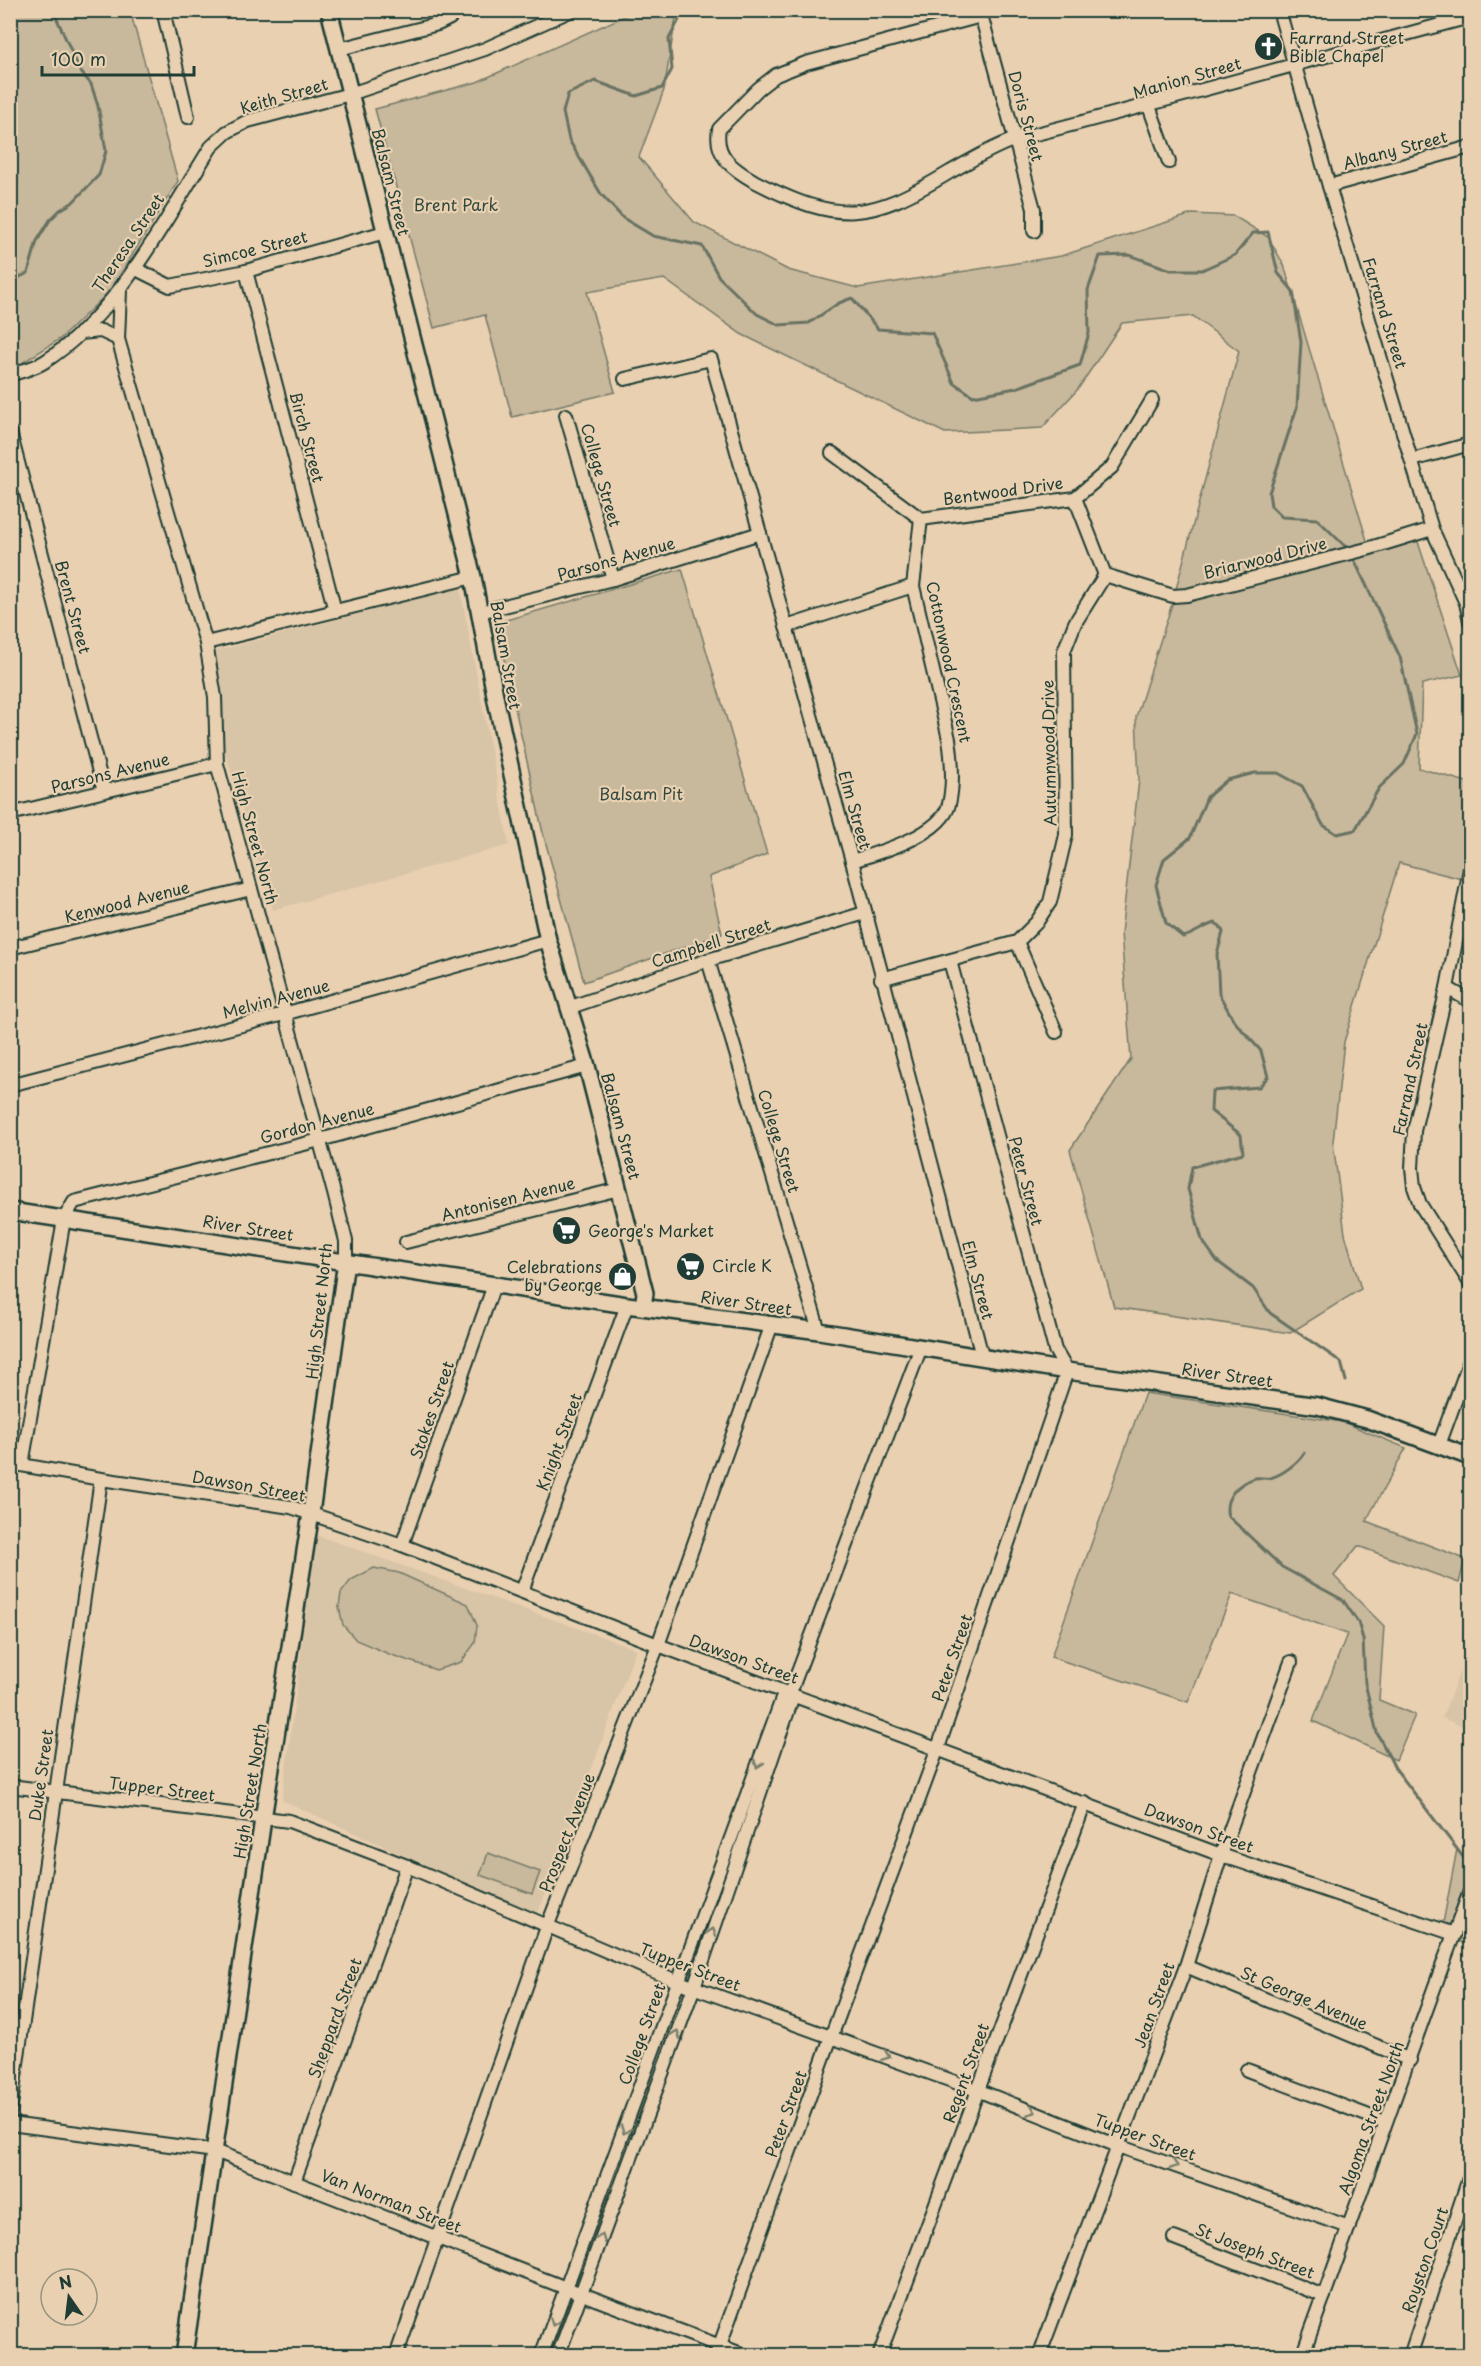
<svg xmlns="http://www.w3.org/2000/svg" width="1481" height="2366" viewBox="0 0 1481 2366" font-family="'Playpen Sans',sans-serif">
<style>
.built{fill:#d8c4a6}
.green{fill:#c8b89c;stroke:#747a68;stroke-width:1.5}
.lines{fill:none;stroke-linecap:round;stroke-linejoin:round}
.stream{stroke:#687262;stroke-width:3}
.minor-casing{stroke:#1f3d34;stroke-width:16}
.major-casing{stroke:#1f3d34;stroke-width:20}
.minor{stroke:#e9d0b1;stroke-width:12}
.major{stroke:#e9d0b1;stroke-width:15}
.oneway{stroke:#7a7f6c}
.labels{text-anchor:middle;stroke-width:4.5;stroke-linejoin:round;paint-order:stroke}
.poi-label{font-size:16px;fill:#1f3d34;stroke:#e9d0b1;text-anchor:start}
.street-label{font-size:16px;fill:#1f3d34;stroke:#e9d0b1}
.park-label{font-size:16px;fill:#30493e;stroke:#e9d0b1}
</style>
<rect width="100%" height="100%" fill="#e9d0b1"/>
<filter id="ink" filterUnits="userSpaceOnUse"><feTurbulence type="fractalNoise" baseFrequency=".0167" numOctaves="2"/><feDisplacementMap in="SourceGraphic" scale="12" xChannelSelector="R" yChannelSelector="G"/><feConvolveMatrix kernelMatrix="1 2 1 2 8 2 1 2 1" color-interpolation-filters="sRGB"/></filter>
<g filter="url(#ink)">
<!-- built -->
<g class="built">
<polygon points="460,588 509,845 273,910 223,745 216,651"/>
<polygon points="316,1535 636,1649 537,1916 282,1800"/>
<polygon points="1470,1644 1470,1729 1442,1718"/>
</g>
<!-- green -->
<g class="green">
<polygon points="11,11 130,11 178,181 110,291 60,339 11,370 10,228 18,181 10,154"/>
<polygon points="636,11 677,11 664,90 639,157 694,222 788,270 858,288 1061,256 1192,214 1234,216 1268,237 1284,265 1371,554 1417,539 1462,675 1422,684 1419,768 1470,783 1470,850 1462,879 1399,863 1344,1042 1333,1142 1345,1234 1361,1289 1290,1333 1114,1307 1070,1150 1131,1059 1121,933 1139,780 1136,717 1172,604 1239,351 1193,316 1122,323 1078,389 1042,428 945,433 741,334 664,279 587,292 615,392 512,417 485,315 434,328 375,109 477,82"/>
<polygon points="682,569 767,854 709,877 722,934 584,982 543,833 496,623"/>
<polygon points="1145,1393 1343,1422 1406,1448 1366,1521 1465,1559 1459,1583 1358,1546 1334,1576 1384,1626 1379,1700 1415,1715 1396,1760 1313,1721 1347,1634 1232,1594 1188,1702 1051,1657"/>
<polygon points="374,1568 399,1573 468,1604 477,1625 475,1643 461,1662 436,1670 389,1654 356,1640 343,1625 339,1607 341,1593 351,1580"/>
<polygon points="1457,1849 1470,1866 1470,1946 1441,1934"/>
<polygon points="488,1853 540,1872 532,1894 480,1875"/>
</g>
<g class="lines">
<!-- stream -->
<g class="stream">
<polyline points="684,10 669,39 672,69 662,88 636,96 595,81 568,94 563,112 569,140 601,194 623,218 653,236 702,246 719,277 757,314 779,325 809,323 839,303 852,298 878,329 932,333 954,383 973,396 1016,388 1080,365 1089,333 1088,290 1100,256 1129,255 1171,270 1202,270 1235,255 1253,233 1268,232 1278,273 1293,291 1301,342 1297,407 1269,493 1271,506 1282,517 1317,519 1350,551"/>
<polyline points="10,282 28,273 37,241 50,220 60,210 72,203 99,175 106,151 98,106 91,84 80,71 53,10"/>
<path d="M1346,1381L1341,1362L1270,1313L1253,1288L1217,1261L1202,1240L1188,1189L1192,1167L1243,1153L1241,1135L1211,1111L1212,1091L1259,1087L1268,1077L1261,1051L1234,1021L1219,994L1217,954L1223,932L1220,926L1215,923C1203,926 1195,934 1183,937L1166,923L1156,885L1164,859L1190,838L1207,797L1227,780L1255,773H1278L1302,786L1323,825L1337,834L1355,830L1379,788L1404,764L1417,734L1400,657L1353,557"/>
<path d="M1304,1453C1298,1463 1282,1475 1270,1478C1265,1479 1260,1477 1255,1478C1238,1483 1223,1498 1228,1516L1282,1567L1343,1600L1358,1622L1363,1639L1365,1683L1377,1733L1395,1768L1470,1866"/>
</g>
<defs>
<g id="minor">
<polyline points="163,10 188,117"/>
<polyline points="1279,10 1329,186 1432,529 1466,603 1470,621"/>
<polyline points="980,11 1034,209 1034,231"/>
<path d="M981,16L806,63L776,75L758,89L719,129C714,156 733,169 754,181C840,225 869,221 950,172C972,160 992,147 1016,139C1168,101 1319,57 1470,17"/>
<polyline points="339,49 438,24 450,18 455,10"/>
<polyline points="1149,106 1169,162"/>
<polyline points="1329,186 1470,147"/>
<polyline points="134,268 170,286 246,271 385,232"/>
<polyline points="246,271 335,611"/>
<polyline points="120,291 118,339 206,643 215,697 217,764 334,1193 346,1241 346,1261"/>
<polyline points="80,333 101,331 118,339"/>
<path d="M10,375C21,371 35,368 44,362C117,316 166,218 211,147L227,132L248,121L350,94L485,49L572,10"/>
<polyline points="625,379 711,359 852,861 982,1356"/>
<polyline points="566,415 613,579"/>
<polyline points="10,432 104,791"/>
<polyline points="832,453 921,519 1075,498 1112,467 1152,400"/>
<polyline points="1412,460 1470,444"/>
<polyline points="1075,498 1105,575"/>
<polyline points="1105,575 1173,596 1187,595 1367,549 1432,529"/>
<polyline points="480,612 613,579 760,533"/>
<polyline points="786,627 913,586"/>
<polyline points="206,643 473,577"/>
<polyline points="10,814 217,764"/>
<path d="M852,861C878,853 942,835 949,804C954,783 952,759 949,739L913,586L921,519"/>
<polyline points="1470,869 1447,988 1414,1131 1412,1168 1414,1187 1420,1204 1470,1283"/>
<polyline points="1017,942 1056,1032"/>
<polyline points="10,948 251,889"/>
<polyline points="708,960 819,1331"/>
<polyline points="881,979 1017,942 1036,923 1050,902 1066,835 1064,651 1075,623 1105,575"/>
<polyline points="1447,988 1470,1001"/>
<polyline points="568,1008 708,960 865,913"/>
<polyline points="10,1085 284,1014 548,940"/>
<polyline points="406,1242 619,1189"/>
<polyline points="1439,1445 1470,1360"/>
<polyline points="10,1463 101,1479 291,1507 402,1545 658,1645 1221,1855 1454,1934"/>
<polyline points="22,1465 64,1219 74,1202 320,1140 587,1066"/>
<polyline points="402,1545 494,1285"/>
<polyline points="522,1591 627,1305"/>
<polyline points="10,1786 289,1821 407,1866 679,1982 977,2090 1118,2146 1349,2227"/>
<polyline points="1186,1966 1410,2060"/>
<polyline points="1247,2070 1385,2122"/>
<polyline points="10,2112 101,1479"/>
<polyline points="10,2124 215,2151 566,2288 747,2356"/>
<polyline points="294,2182 407,1866"/>
<polyline points="1174,2238 1324,2296"/>
<polyline points="396,2356 547,1927 658,1645 772,1324"/>
<polyline points="541,2356 782,1699 790,1693"/>
<polyline points="558,2356 694,1987 791,1702 790,1693 921,1347"/>
<polyline points="716,2356 831,2037 938,1748 1067,1371 1055,1350 950,961"/>
<polyline points="879,2356 1085,1803"/>
<polyline points="1039,2356 1186,1966 1221,1855 1291,1662"/>
<path d="M1302,2356C1359,2201 1412,2045 1470,1891"/>
<polyline points="1410,2356 1470,2175"/>
</g>
<g id="major">
<polyline points="329,10 473,577 496,701 548,940 587,1066 645,1293 643,1307"/>
<polyline points="10,1211 627,1305 819,1331 1067,1371 1318,1406 1367,1419 1470,1457"/>
<polyline points="184,2356 263,1819 311,1513 346,1261"/>
</g>
</defs>
<!-- minor casing -->
<use href="#minor" class="minor-casing"/>
<!-- major casing -->
<use href="#major" class="major-casing"/>
<!-- minor -->
<use href="#minor" class="minor"/>
<!-- major -->
<use href="#major" class="major"/>
</g>
<!-- one-way arrows -->
<defs><path id="oneway-chevron" d="M-2-3.5L2.5 0L-2 3.5" fill="none" stroke-width="1.6" stroke-linecap="round" stroke-linejoin="round" transform="scale(1.5)"/></defs>
<g class="oneway">
<use href="#oneway-chevron" transform="translate(758 1764) rotate(110)"/>
<use href="#oneway-chevron" transform="translate(712 1932) rotate(-71)"/>
<use href="#oneway-chevron" transform="translate(676 2034) rotate(-69)"/>
<use href="#oneway-chevron" transform="translate(886 2056) rotate(20)"/>
<use href="#oneway-chevron" transform="translate(1032 2111) rotate(22)"/>
<use href="#oneway-chevron" transform="translate(625 2130) rotate(110)"/>
<use href="#oneway-chevron" transform="translate(1174 2165) rotate(19)"/>
<use href="#oneway-chevron" transform="translate(601 2238) rotate(-70)"/>
<use href="#oneway-chevron" transform="translate(554 2322) rotate(110)"/>
</g>
</g>
<!-- icons -->
<defs>
<symbol id="church-disc" viewBox="-11 -11 22 22"><circle r="9.5" fill="#1f3d34" stroke="#e9d0b1"/><path d="M-1.2-6h2.4v3.5h3.3v2.4h-3.3V6h-2.4V-.1h-3.3v-2.4h3.3Z" fill="#fff"/></symbol>
<symbol id="supermarket-disc" viewBox="-11 -11 22 22"><circle r="9.5" fill="#1f3d34" stroke="#e9d0b1"/><path d="M-6-5.5h2.5l.6 2H6L4.5 2H-2.5L-4.4-4H-6ZM-1.5 3.2a1.3 1.3 0 1 0 .1 0ZM3 3.2a1.3 1.3 0 1 0 .1 0Z" fill="#fff"/></symbol>
<symbol id="shop-disc" viewBox="-11 -11 22 22"><circle r="9.5" fill="#1f3d34" stroke="#e9d0b1"/><path d="M-5-2.5h2.3a2.7 3.5 0 0 1 5.4 0H5L5.5 6h-11ZM-1.5-2.5h3a1.5 2.3 0 0 0-3 0Z" fill="#fff"/></symbol>
</defs>
<g fill-rule="evenodd">
<use href="#church-disc" x="1252" y="30" width="33" height="33"/>
<use href="#supermarket-disc" x="550" y="1214" width="33" height="33"/>
<use href="#supermarket-disc" x="674" y="1250" width="33" height="33"/>
<use href="#shop-disc" x="606" y="1260" width="33" height="33"/>
</g>
<g class="labels">
<!-- poi labels -->
<g class="poi-label">
<text x="1289" y="44">Farrand Street<tspan x="1289" dy="18">Bible Chapel</tspan></text>
<text x="588" y="1237">George's Market</text>
<text x="712" y="1272">Circle K</text>
<text x="602" y="1273" text-anchor="end">Celebrations<tspan x="602" dy="18">by George</tspan></text>
</g>
<!-- street labels -->
<g class="street-label">
<text transform="translate(1187 78) rotate(-16)" y="6">Manion Street</text>
<text transform="translate(284 96) rotate(-16)" y="6">Keith Street</text>
<text transform="translate(1026 116) rotate(75)" y="6">Doris Street</text>
<text transform="translate(1395 150) rotate(-15)" y="6">Albany Street</text>
<text transform="translate(391 182) rotate(76)" y="6">Balsam Street</text>
<text transform="translate(128 243) rotate(-56)" y="6">Theresa Street</text>
<text transform="translate(255 249) rotate(-14)" y="6">Simcoe Street</text>
<text transform="translate(1385 313) rotate(73)" y="6">Farrand Street</text>
<text transform="translate(307 437) rotate(75)" y="6">Birch Street</text>
<text transform="translate(601 475) rotate(74)" y="6">College Street</text>
<text transform="translate(1003 491) rotate(-8)" y="6">Bentwood Drive</text>
<text transform="translate(1265 558) rotate(-14)" y="6">Briarwood Drive</text>
<text transform="translate(616 559) rotate(-16)" y="6">Parsons Avenue</text>
<text transform="translate(73 607) rotate(75)" y="6">Brent Street</text>
<text transform="translate(506 655) rotate(80)" y="6">Balsam Street</text>
<text transform="translate(949 662) rotate(78)" y="6">Cottonwood Crescent</text>
<text transform="translate(1049 753) rotate(-91)" y="6">Autumnwood Drive</text>
<text transform="translate(110 773) rotate(-14)" y="6">Parsons Avenue</text>
<text transform="translate(855 810) rotate(74)" y="6">Elm Street</text>
<text transform="translate(255 838) rotate(75)" y="6">High Street North</text>
<text transform="translate(127 902) rotate(-14)" y="6">Kenwood Avenue</text>
<text transform="translate(711 943) rotate(-18)" y="6">Campbell Street</text>
<text transform="translate(276 999) rotate(-15)" y="6">Melvin Avenue</text>
<text transform="translate(1410 1079) rotate(-78)" y="6">Farrand Street</text>
<text transform="translate(317 1123) rotate(-15)" y="6">Gordon Avenue</text>
<text transform="translate(621 1126) rotate(75)" y="6">Balsam Street</text>
<text transform="translate(779 1141) rotate(73)" y="6">College Street</text>
<text transform="translate(1026 1181) rotate(75)" y="6">Peter Street</text>
<text transform="translate(508 1199) rotate(-14)" y="6">Antonisen Avenue</text>
<text transform="translate(248 1228) rotate(9)" y="6">River Street</text>
<text transform="translate(978 1280) rotate(75)" y="6">Elm Street</text>
<text transform="translate(746 1303) rotate(8)" y="6">River Street</text>
<text transform="translate(319 1311) rotate(-84)" y="6">High Street North</text>
<text transform="translate(1227 1375) rotate(8)" y="6">River Street</text>
<text transform="translate(432 1410) rotate(-71)" y="6">Stokes Street</text>
<text transform="translate(559 1442) rotate(-70)" y="6">Knight Street</text>
<text transform="translate(249 1486) rotate(10)" y="6">Dawson Street</text>
<text transform="translate(952 1658) rotate(-71)" y="6">Peter Street</text>
<text transform="translate(744 1659) rotate(20)" y="6">Dawson Street</text>
<text transform="translate(41 1775) rotate(-82)" y="6">Duke Street</text>
<text transform="translate(162 1789) rotate(7)" y="6">Tupper Street</text>
<text transform="translate(250 1791) rotate(-81)" y="6">High Street North</text>
<text transform="translate(1199 1828) rotate(20)" y="6">Dawson Street</text>
<text transform="translate(567 1833) rotate(-69)" y="6">Prospect Avenue</text>
<text transform="translate(690 1967) rotate(21)" y="6">Tupper Street</text>
<text transform="translate(1304 1998) rotate(23)" y="6">St George Avenue</text>
<text transform="translate(1154 2005) rotate(-70)" y="6">Jean Street</text>
<text transform="translate(335 2018) rotate(-70)" y="6">Sheppard Street</text>
<text transform="translate(642 2034) rotate(-70)" y="6">College Street</text>
<text transform="translate(966 2073) rotate(-70)" y="6">Regent Street</text>
<text transform="translate(786 2114) rotate(-70)" y="6">Peter Street</text>
<text transform="translate(1371 2118) rotate(-70)" y="6">Algoma Street North</text>
<text transform="translate(1145 2137) rotate(20)" y="6">Tupper Street</text>
<text transform="translate(391 2201) rotate(21)" y="6">Van Norman Street</text>
<text transform="translate(1255 2251) rotate(21)" y="6">St Joseph Street</text>
<text transform="translate(1425 2260) rotate(-71)" y="6">Royston Court</text>
</g>
<!-- park labels -->
<g class="park-label">
<text x="456" y="211">Brent Park</text>
<text x="641" y="800">Balsam Pit</text>
</g>
</g>
<!-- margin -->
<rect width="1481" height="2366" fill="none" stroke="#e9d0b1" stroke-width="36"/>
<rect x="18" y="18" width="1445" height="2330" fill="none" stroke="#1f3d34" stroke-width="2" filter="url(#ink)"/>
<!-- north arrow -->
<g transform="translate(69 2297) rotate(346)"><circle r="28" fill="#e9d0b1" stroke="#98957f" stroke-width="1.5"/>
<path d="M0-4.5L10 22L0 15L-10 22Z" fill="#1f3d34"/>
<text y="-9" font-size="16" font-weight="bold" text-anchor="middle" fill="#1f3d34">N</text>
</g>
<!-- scale -->
<path d="M42 66v9h152v-9" fill="none" stroke="#1f3d34" stroke-width="3"/>
<text x="51" y="66" font-size="18" fill="#1f3d34" stroke="#e9d0b1" stroke-width="4.5" paint-order="stroke">100 m</text>
</svg>
